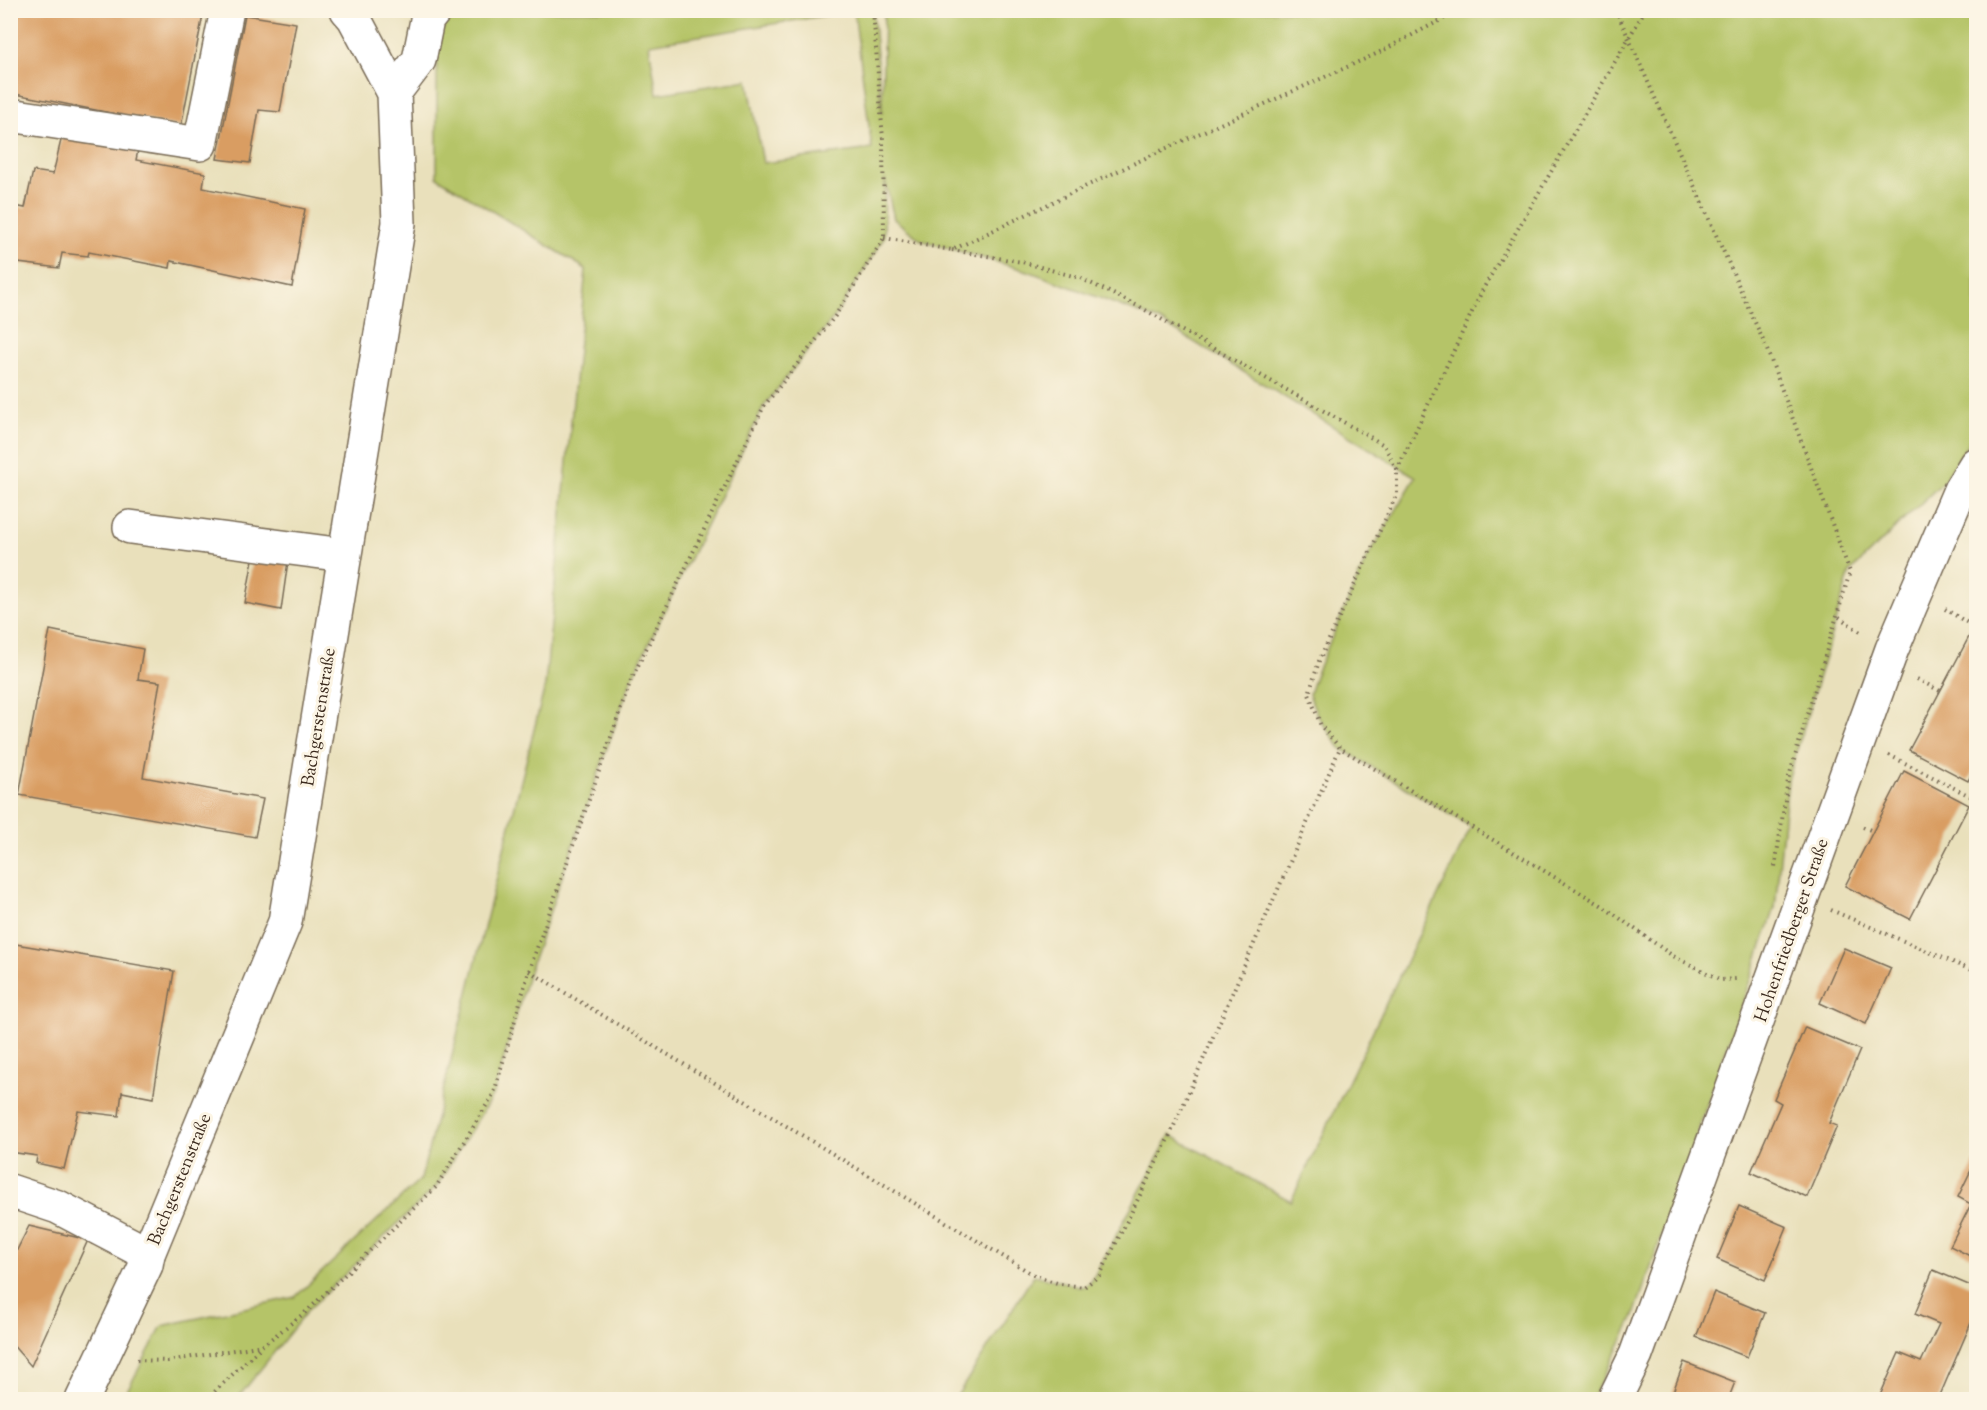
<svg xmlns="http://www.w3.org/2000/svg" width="1987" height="1410" viewBox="0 0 1987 1410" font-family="'Sorts Mill Goudy',serif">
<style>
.green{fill:#b5c467;stroke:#787742;stroke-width:1.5;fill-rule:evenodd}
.building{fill:#d99d62}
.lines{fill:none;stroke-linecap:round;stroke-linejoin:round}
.minor-casing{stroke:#786a55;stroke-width:36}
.path{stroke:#786a55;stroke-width:4;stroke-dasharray:1.5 4.5;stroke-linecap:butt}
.minor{stroke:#fff;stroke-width:33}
.labels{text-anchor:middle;stroke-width:6;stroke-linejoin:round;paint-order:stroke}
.street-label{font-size:18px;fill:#3b2a1e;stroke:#fcf5e5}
</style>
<rect width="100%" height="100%" fill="#fcf5e5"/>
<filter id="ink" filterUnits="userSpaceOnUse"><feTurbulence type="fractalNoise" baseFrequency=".0167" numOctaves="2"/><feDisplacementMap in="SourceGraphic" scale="12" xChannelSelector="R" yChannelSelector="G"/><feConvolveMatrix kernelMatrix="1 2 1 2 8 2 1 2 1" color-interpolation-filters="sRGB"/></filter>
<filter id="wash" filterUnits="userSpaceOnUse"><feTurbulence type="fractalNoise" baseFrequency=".008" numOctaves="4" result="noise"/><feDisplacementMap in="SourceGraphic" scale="24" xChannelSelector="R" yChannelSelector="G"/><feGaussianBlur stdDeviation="1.35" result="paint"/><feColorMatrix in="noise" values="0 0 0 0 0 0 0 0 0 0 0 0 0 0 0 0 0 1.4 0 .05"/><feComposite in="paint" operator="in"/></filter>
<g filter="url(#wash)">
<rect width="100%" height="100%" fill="#e9e0bb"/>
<!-- green -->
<path class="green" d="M437,11H873L882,114L884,11H1976V431L1944,481L1850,572L1788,780L1775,908L1632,1321L1592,1399H955L1034,1275L1083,1287L1091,1282L1170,1135L1291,1201L1471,827L1340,748L1317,715L1309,694L1315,676L1366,560L1416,477L1158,320L1028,271L921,240L894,219L885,179L884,238L835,316L764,406L631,680L529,971L494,1093L436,1187L307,1311L237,1399L122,1400L162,1326L295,1297L421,1179L545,686L586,269L437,177ZM854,11L872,149L763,163L748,80L657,94L649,44Z"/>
<g id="blocks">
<!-- building -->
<g class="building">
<polygon points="10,10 204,10 181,127 10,93"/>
<polygon points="245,15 296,23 280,112 259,110 250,163 217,159"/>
<polygon points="62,136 138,150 136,160 205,173 203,188 305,209 292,287 171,261 170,268 89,252 88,256 62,253 59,268 10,262 10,205 25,208 33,171 53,174"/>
<polygon points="254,554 288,561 281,610 245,603"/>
<polygon points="50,630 143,649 138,679 160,682 143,777 263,799 255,837 19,795"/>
<polygon points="1970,635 1976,638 1976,765 1968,781 1909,750"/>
<polygon points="1904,771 1969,805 1910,919 1845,886"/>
<polygon points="10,943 174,971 153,1098 122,1092 119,1116 78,1111 64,1169 36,1163 37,1156 10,1152"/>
<polygon points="1844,948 1891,968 1866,1024 1820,1003"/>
<polygon points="1805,1027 1860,1050 1829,1123 1837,1126 1807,1197 1751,1172 1781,1103 1774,1099"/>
<polygon points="1976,1160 1976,1259 1950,1246 1971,1204 1958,1197"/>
<polygon points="1739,1206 1787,1227 1765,1280 1717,1259"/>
<polygon points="29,1226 88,1240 31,1366 10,1342 10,1264"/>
<polygon points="1933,1270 1976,1288 1976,1311 1938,1400 1878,1400 1899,1353 1921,1362 1939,1324 1915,1314"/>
<polygon points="1714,1292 1765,1313 1747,1357 1696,1337"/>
<polygon points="1684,1362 1735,1382 1728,1400 1670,1400"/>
</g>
</g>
</g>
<g filter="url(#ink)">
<use href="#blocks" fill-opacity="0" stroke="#786a55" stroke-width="1.5"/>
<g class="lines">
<defs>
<g id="minor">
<polyline points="394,93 419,60 427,20 435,10"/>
<polyline points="10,115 200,144 227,10"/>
<polyline points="130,527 344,555"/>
<polyline points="10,1191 58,1207 148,1254"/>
<polyline points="82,1400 146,1265 148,1254 285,922 399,223 394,93 354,18 347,10"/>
<polyline points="1614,1400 1636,1355 1892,649 1960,490 1976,464"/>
</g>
</defs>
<!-- minor casing -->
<use href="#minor" class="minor-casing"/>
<!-- path -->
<g class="path">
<polyline points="1616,10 1766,347 1850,572 1788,780 1775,867"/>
<polyline points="884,238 952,250 1158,152 1376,54 1460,10"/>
<polyline points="952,250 1022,262 1080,278 1140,307 1384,445 1397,470 1397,494 1319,661 1309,694 1321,726 1340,748 1601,905 1673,956 1721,980 1736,979"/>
<polyline points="1397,470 1483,289 1645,10"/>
<polyline points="1945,609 1976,628"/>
<polyline points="1839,617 1862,633"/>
<polyline points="1917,679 1940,691"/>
<polyline points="1889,755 1976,799"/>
<polyline points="1863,827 1873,831"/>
<polyline points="1831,910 1976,972"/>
<polyline points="529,971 1034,1275 1060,1284 1084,1287 1100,1275 1170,1135 1340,748"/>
<polyline points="137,1360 168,1361 263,1345 307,1311 436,1187 494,1093 529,971 631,680 764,406 835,316 884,238 883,139 873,10"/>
<polyline points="206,1400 262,1346"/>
</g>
<!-- minor -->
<use href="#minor" class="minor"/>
</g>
</g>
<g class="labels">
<!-- street labels -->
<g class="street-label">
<text transform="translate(318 717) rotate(-81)" y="6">Bachgerstenstraße</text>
<text transform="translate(1791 930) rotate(-71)" y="6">Hohenfriedberger Straße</text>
<text transform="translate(179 1179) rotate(-68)" y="6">Bachgerstenstraße</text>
</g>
</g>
<!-- margin -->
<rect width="1987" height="1410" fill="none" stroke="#fcf5e5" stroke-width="36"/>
</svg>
